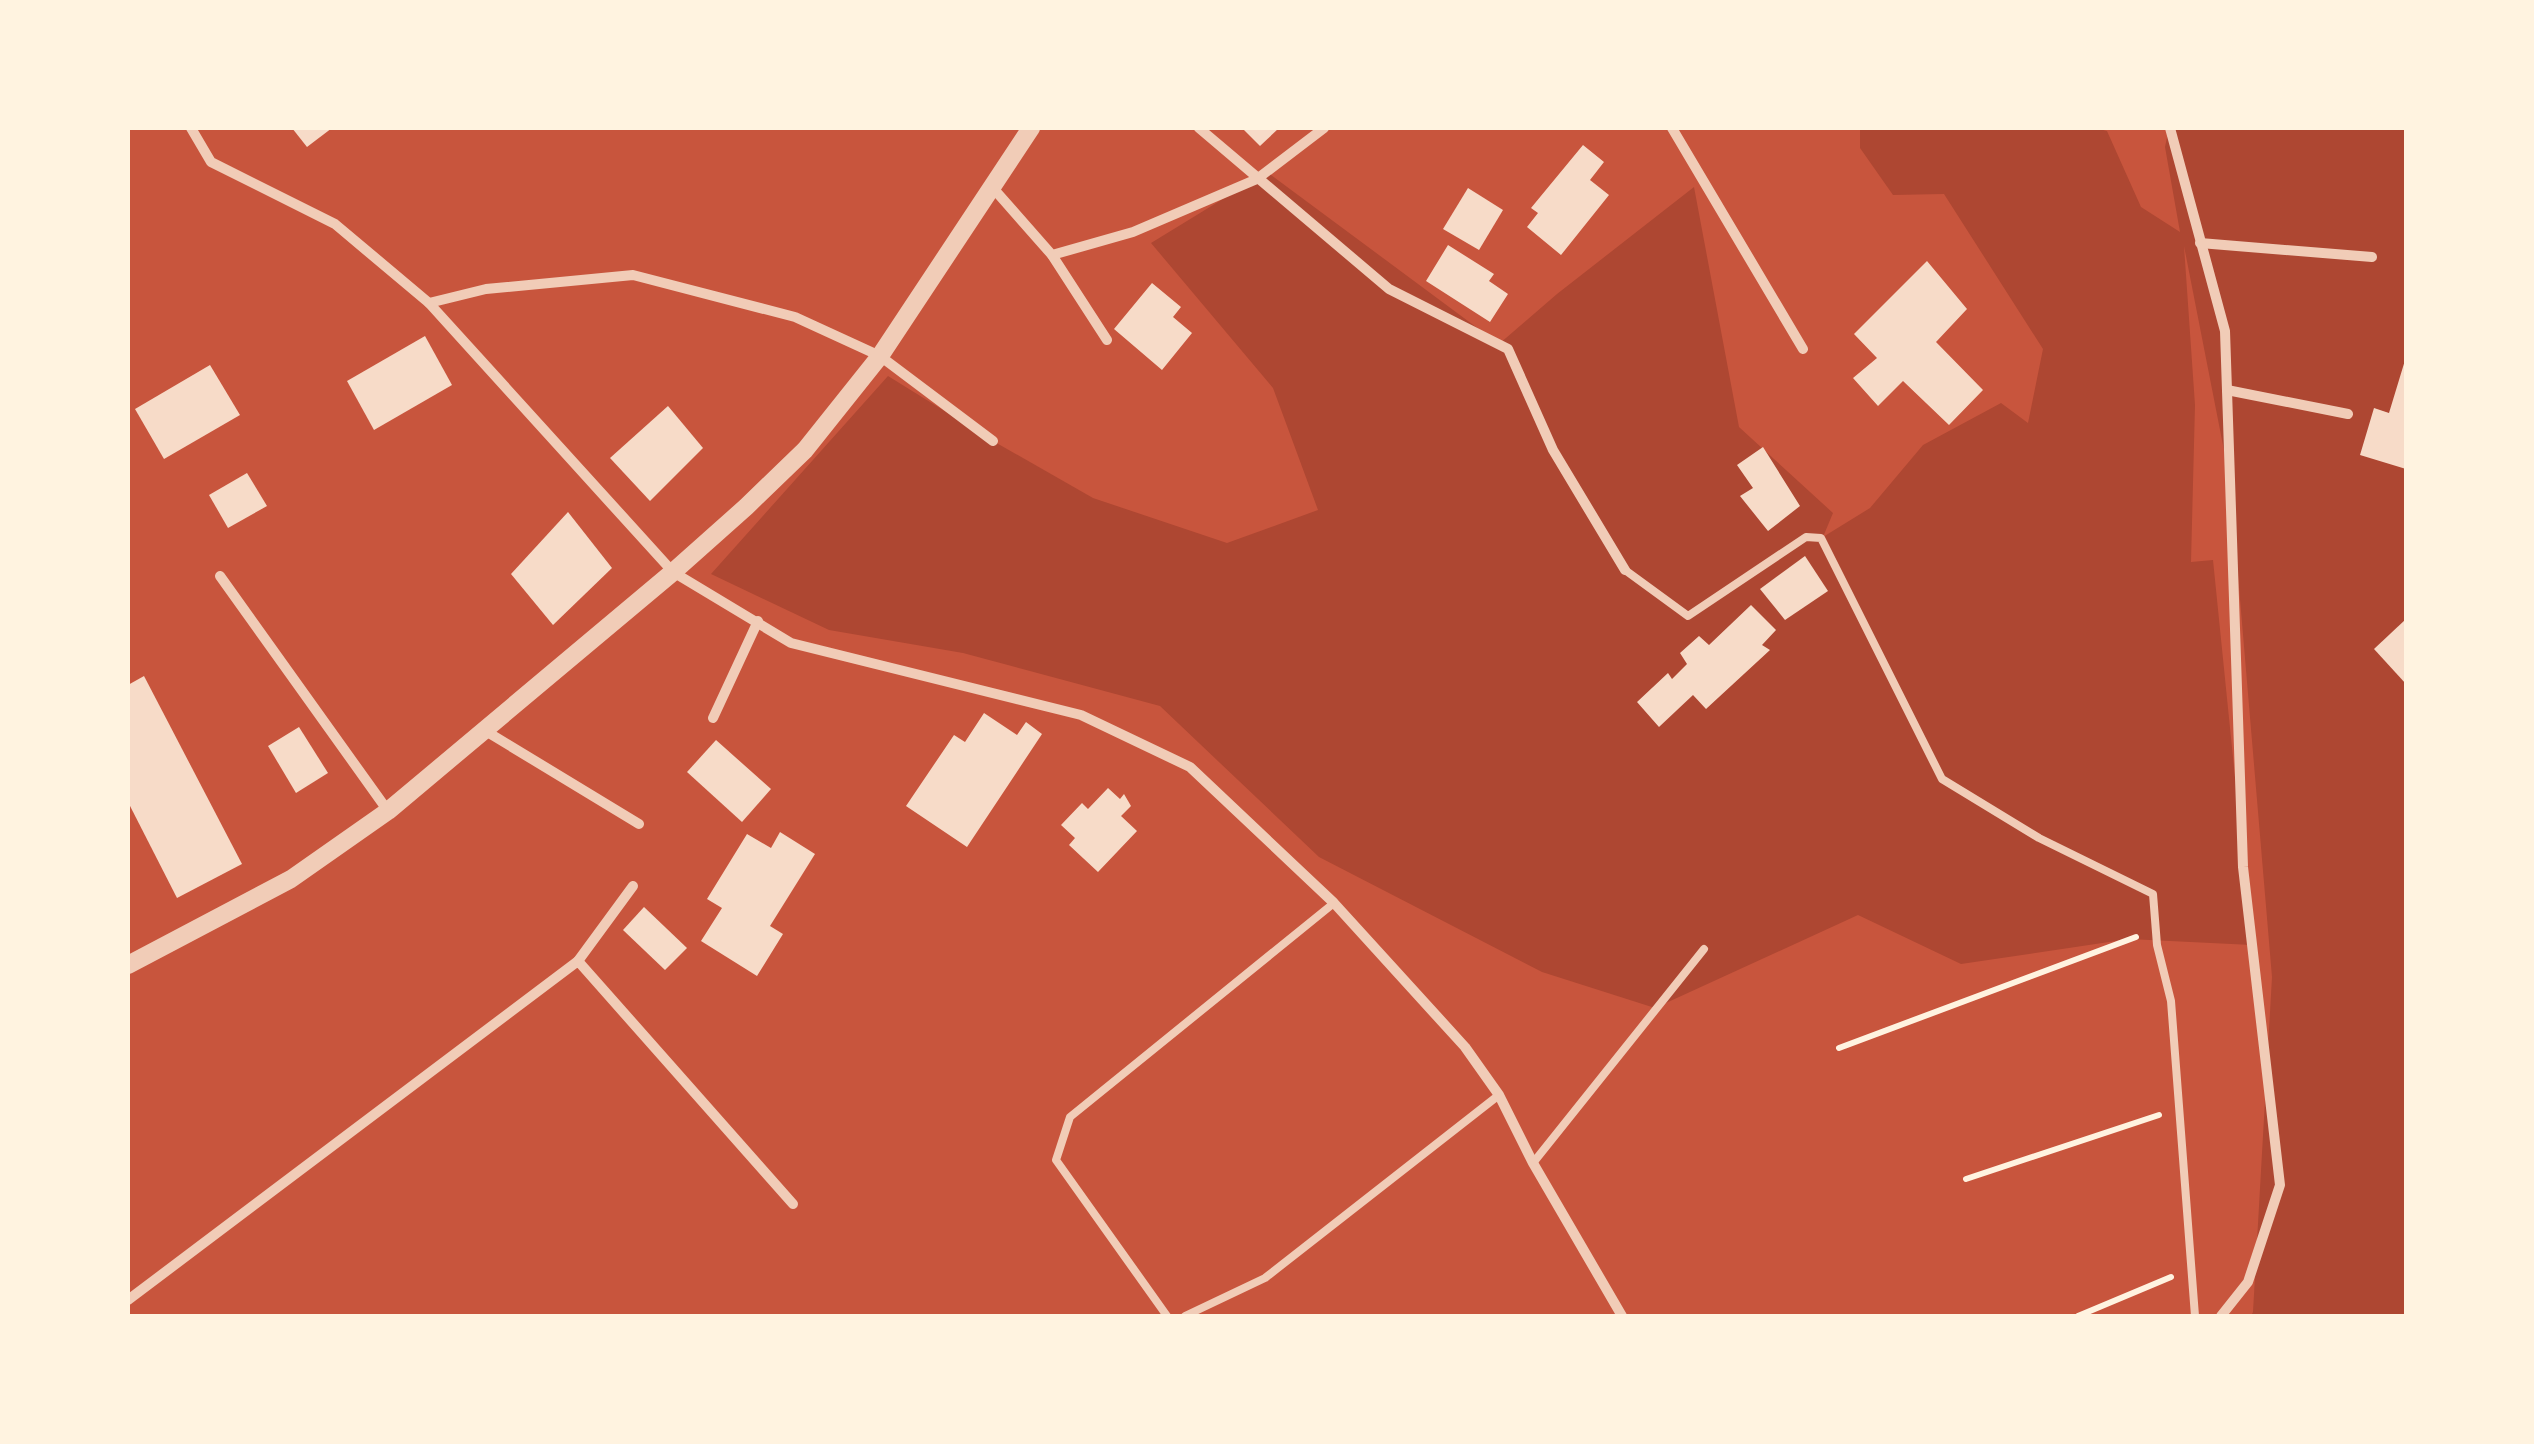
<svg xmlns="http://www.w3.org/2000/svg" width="2534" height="1444" viewBox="0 0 2534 1444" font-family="Roboto,sans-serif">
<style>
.green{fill:#ae4732}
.building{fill:#f7dbc8}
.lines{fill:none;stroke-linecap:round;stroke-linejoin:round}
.path{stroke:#fff3e0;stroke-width:6}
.service{stroke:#f1ccb7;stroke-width:8}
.minor{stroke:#f1ccb7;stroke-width:10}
.tertiary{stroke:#f1ccb7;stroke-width:18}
</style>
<rect width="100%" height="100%" fill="#c8553d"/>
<!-- green -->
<polygon class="green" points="1860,128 2095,128 2107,131 2141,207 2180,232 2165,147 2169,128 2406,128 2406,1316 2251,1316 2253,1312 2272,977 2230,481 2184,246 2195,405 2191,562 2213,560 2252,945 2129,939 1961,964 1858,915 1655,1008 1542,972 1319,857 1160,706 963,653 829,630 711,574 888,376 993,441 1093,498 1227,543 1318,510 1273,388 1151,243 1267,172 1499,344 1557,294 1694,187 1739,427 1833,513 1823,537 1870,508 1923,445 2001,403 2028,423 2043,349 1944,194 1893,195 1860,148"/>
<!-- building -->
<g class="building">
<polygon points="292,128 332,128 307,147"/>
<polygon points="1242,128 1279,128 1260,146"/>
<polygon points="1583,145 1604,162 1590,180 1609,195 1561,255 1527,227 1538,213 1531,208"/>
<polygon points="1468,188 1503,210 1479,250 1443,229"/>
<polygon points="1448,245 1494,274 1489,281 1508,294 1490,322 1426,281"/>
<polygon points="1927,261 1967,309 1936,342 1983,390 1949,425 1903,381 1878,406 1853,378 1877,358 1854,334"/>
<polygon points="1152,283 1181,307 1173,317 1192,333 1162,370 1114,329"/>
<polygon points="425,336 452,385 374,430 347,381"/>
<polygon points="2406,357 2406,469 2360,455 2374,408 2389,413"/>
<polygon points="210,365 240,415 164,459 135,409"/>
<polygon points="668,406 703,448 650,501 610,458"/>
<polygon points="1763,447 1800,506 1768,531 1740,496 1753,488 1737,465"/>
<polygon points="247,473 267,506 228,528 209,495"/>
<polygon points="568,512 612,568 553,625 511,574"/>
<polygon points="1805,556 1828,591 1785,620 1760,589"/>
<polygon points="1751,605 1776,630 1762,645 1770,650 1706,709 1693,695 1659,727 1637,702 1668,673 1672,679 1687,664 1680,653 1699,636 1709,645"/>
<polygon points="2406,619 2406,684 2374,649"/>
<polygon points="144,676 242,864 177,898 128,802 128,685"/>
<polygon points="984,713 1017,735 1026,722 1042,734 967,847 906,806 954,735 965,742"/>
<polygon points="299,727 328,773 296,793 268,746"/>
<polygon points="716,740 771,789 742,822 687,772"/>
<polygon points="1108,788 1120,799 1124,794 1131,806 1121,816 1137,831 1098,872 1069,845 1075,838 1061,825 1082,803 1088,809"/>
<polygon points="780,832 815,854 770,926 783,934 757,976 701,941 722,908 707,899 747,834 771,848"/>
<polygon points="644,907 687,948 665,970 623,930"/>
</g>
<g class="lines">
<!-- path -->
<g class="path">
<polyline points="1839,1048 2136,937"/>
<polyline points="1966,1179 2159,1115"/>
<polyline points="2078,1316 2171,1277"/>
</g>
<!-- service -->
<g class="service">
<polyline points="1625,570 1688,616 1806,537 1821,538 1942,779 2039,838 2153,894 2157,945 2171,1001 2195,1316"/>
<polyline points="1533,1163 1704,949"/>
<polyline points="1167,1316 1056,1160 1070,1117 1334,903"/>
<polyline points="1185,1316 1265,1278 1499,1095"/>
</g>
<!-- minor -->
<g class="minor">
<polyline points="191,128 211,162 335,224 429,303 673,572 791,643 1081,715 1190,767 1334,903 1465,1047 1499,1095 1533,1163 1622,1316"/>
<polyline points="1199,128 1389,289 1508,349 1553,450 1625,570"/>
<polyline points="1672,128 1803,349"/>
<polyline points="2170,128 2225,331 2243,867 2280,1185 2248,1282 2221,1316"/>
<polyline points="993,188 1052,255 1133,232 1257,179 1324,128"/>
<polyline points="2200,243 2372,257"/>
<polyline points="1052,255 1107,340"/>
<polyline points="429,303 486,289 633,275 795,317 880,356 993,441"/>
<polyline points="2227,390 2348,414"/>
<polyline points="220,576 388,811"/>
<polyline points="713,718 758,621"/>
<polyline points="484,730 639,824"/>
<polyline points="578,961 633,886"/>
<polyline points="128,1300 578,961 793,1204"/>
</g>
<!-- tertiary -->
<polyline class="tertiary" points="128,965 291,879 388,811 673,572 746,507 805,450 880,356 1031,128"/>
</g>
<!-- border -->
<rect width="2534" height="1444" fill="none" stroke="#fff3e0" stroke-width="260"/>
</svg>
